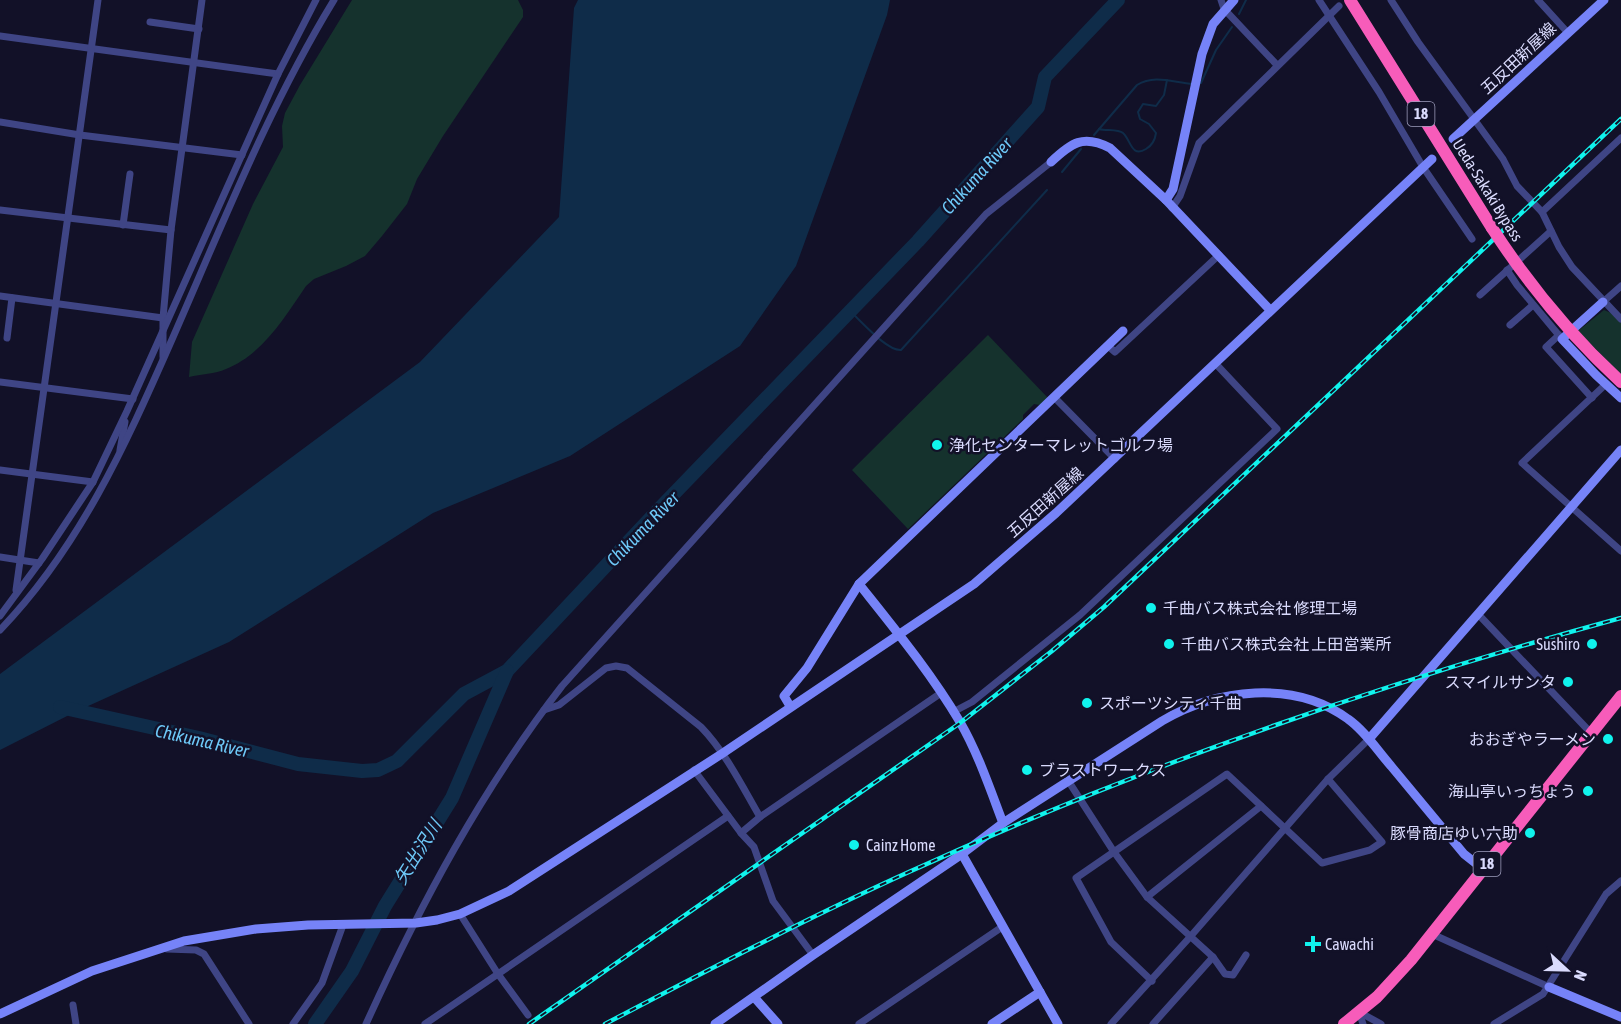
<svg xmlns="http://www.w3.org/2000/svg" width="1621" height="1024" viewBox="0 0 1621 1024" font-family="'Asap Condensed','Noto Sans JP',sans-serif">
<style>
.green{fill:#15322d}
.water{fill:#0f2c49}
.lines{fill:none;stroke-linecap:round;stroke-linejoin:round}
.stream{stroke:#0f2c49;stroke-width:2}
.river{stroke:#0f2c49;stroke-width:14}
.street{stroke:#3f4585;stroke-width:7}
.secondary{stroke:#7683f8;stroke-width:9}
.highway{stroke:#f75cba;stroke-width:12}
.rail-casing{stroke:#10f3ed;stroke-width:4.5}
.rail{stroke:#121128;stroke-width:2;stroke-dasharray:7;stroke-linecap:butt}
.highway-bridge{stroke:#f75cba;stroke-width:12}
.poi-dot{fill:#10f3ed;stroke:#121128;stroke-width:2}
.labels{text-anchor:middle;stroke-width:5;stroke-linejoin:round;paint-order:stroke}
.shield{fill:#121128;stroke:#9e9ebd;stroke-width:1.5}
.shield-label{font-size:15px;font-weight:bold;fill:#dadbfd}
.street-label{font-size:16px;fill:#dadbfd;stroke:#121128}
.poi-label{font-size:16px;fill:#dadbfd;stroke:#121128;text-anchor:start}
.water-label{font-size:18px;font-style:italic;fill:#6ec9f8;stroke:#121128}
</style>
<rect width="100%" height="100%" fill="#121128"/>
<!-- green -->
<g class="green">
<path d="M352,0H518L523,10V17L443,136L417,179L407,204L382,236L365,256L346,266L314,279L306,286C285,317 262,355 226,369C215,374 201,374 189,377L192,342L253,204L283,147L282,126L285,113L300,85Z"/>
<polygon points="1604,310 1611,313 1621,323 1621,374 1578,331"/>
<polygon points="988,335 1048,398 1040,405 1034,404 1023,415 1023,419 908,529 852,470"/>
</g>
<!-- water -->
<polygon class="water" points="578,0 890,0 887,15 796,266 740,346 570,456 433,513 229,642 75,712 0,750 0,674 420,362 559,217 574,8"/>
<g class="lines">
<!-- stream -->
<g class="stream">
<polyline points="1239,14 1246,0"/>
<polyline points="1199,83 1201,83 1216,50 1232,27"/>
<path d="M1099,129C1106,131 1118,129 1123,133C1131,140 1131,158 1146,149C1153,145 1155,140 1156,133L1149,124L1140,119L1138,112L1143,104L1156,106L1164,95L1167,80"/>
<path d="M1094,135L1137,85C1155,74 1174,83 1193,84"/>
<polyline points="1062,172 1081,149"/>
<path d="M851,312C862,322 887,351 901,350L1047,190"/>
</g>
<!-- river -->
<g class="river">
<polyline points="60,707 199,738 298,764 362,771 378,770 397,761 464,694 507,671 661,507 918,241 1038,107 1045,77 1118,0"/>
<polyline points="315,1024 352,971 385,906 452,798 507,671"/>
</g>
<!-- street -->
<g class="street">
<polyline points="1221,0 1224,9 1277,65"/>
<polyline points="1319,0 1379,92 1423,167 1472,239"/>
<polyline points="1391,0 1418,42 1503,159 1517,186 1542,212 1559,247 1572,267 1621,319"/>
<polyline points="1538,0 1568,33"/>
<polyline points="150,22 199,29"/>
<polyline points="0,36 278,74"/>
<polyline points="0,122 80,135 242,155"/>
<polyline points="1172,208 1180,196 1199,143 1339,6"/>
<polyline points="0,210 171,230"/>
<polyline points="1542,212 1621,138"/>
<polyline points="123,225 130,174"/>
<polyline points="1507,270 1517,285 1562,339"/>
<polyline points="1480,295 1551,231"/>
<polyline points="0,296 163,318"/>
<polyline points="1603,302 1621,286"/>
<polyline points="1510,325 1533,305"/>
<polyline points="1559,335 1546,347 1592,398"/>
<polyline points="7,338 12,298"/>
<polyline points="1108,346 1115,352 1219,255"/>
<polyline points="163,357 163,318 171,230 202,0"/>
<polyline points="0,382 133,399"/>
<polyline points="1606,384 1522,463 1621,551"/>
<polyline points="1055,398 1115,459"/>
<polyline points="120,450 125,422"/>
<polyline points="0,470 93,482"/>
<polyline points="0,557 39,563"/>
<polyline points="16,590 98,0"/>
<polyline points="1478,614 1591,733"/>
<polyline points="0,616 42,559 93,482 127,411 278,74 316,0"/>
<path d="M0,630C79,548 125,446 170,344C221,228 268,108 334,0"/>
<path d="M544,710L559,705L606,668L616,666L627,668L701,727C726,753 742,786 760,817"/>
<polyline points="953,712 972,702 1080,615 1277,429 1215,363"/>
<polyline points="694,770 741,833 754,847 773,901 813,955"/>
<polyline points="1069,782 1114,852 1147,897 1213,957 1153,1024"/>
<polyline points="741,833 760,817 941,693"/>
<polyline points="1147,897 1261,806"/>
<polyline points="460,914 498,974 528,1015"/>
<polyline points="1432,934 1549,987"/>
<polyline points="167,949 196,950 204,954 249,1024"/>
<polyline points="1213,957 1225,974 1233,975 1246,955"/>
<polyline points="1152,981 1111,942 1076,878 1227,774 1322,863 1370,850 1382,842 1328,779"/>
<polyline points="73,1005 76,1024"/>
<polyline points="1359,1012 1381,1024"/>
<polyline points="1359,1012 1363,1024"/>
<polyline points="293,1024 322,983 343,925"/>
<path d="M366,1024C420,905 482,789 562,686L986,214L1051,162"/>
<polyline points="425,1024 728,816"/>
<polyline points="859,1024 1002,927"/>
<polyline points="1111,1024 1190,937 1328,779 1369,739"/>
<polyline points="1494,1024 1543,994 1606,894 1621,881"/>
</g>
<!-- secondary -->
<g class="secondary">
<polyline points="1453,139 1604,0"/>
<path d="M1051,162C1071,143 1083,134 1110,148L1166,200L1270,310"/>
<polyline points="1166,200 1173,189 1202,54 1213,24 1234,0"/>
<polyline points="1603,302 1562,339 1596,375 1621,398"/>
<path d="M859,584C894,628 931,673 960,722C978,753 990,789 1003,823"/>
<polyline points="790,706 784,696 807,668 859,584 1123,331"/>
<polyline points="1369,739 1621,450"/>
<polyline points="962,854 1058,1024"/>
<polyline points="1549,987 1621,1017"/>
<polyline points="754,997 778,1024"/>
<polyline points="0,1014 92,971 184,941 256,929 308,925 416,923 437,920 460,914 509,891 723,753 974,584 1056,513 1432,159"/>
<path d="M715,1024L813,955L962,854L1003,823L1162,721C1216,689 1294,679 1348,719C1365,731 1377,750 1391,766C1415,795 1440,825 1464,854L1483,869"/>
<polyline points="992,1024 1040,992"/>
</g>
<!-- highway -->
<g class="highway">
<polyline points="1350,0 1492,228"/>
<polyline points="1344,1024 1377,997 1411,960 1621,696"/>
</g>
<defs>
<g id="rail">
<polyline points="529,1024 960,723 1052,651 1104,607 1621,119"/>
<path d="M605,1024C706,971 807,918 911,871C1140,767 1378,684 1621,618"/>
</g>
</defs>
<!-- rail casing -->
<use href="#rail" class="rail-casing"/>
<!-- rail -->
<use href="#rail" class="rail"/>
<!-- highway-bridge -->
<path class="highway-bridge" d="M1492,228C1529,285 1571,336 1621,382"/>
</g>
<!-- markers -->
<g class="poi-dot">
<circle cx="937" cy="445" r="6"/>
<circle cx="1151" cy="608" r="6"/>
<circle cx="1169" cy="644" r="6"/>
<circle cx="1592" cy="644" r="6"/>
<circle cx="1568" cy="682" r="6"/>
<circle cx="1087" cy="703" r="6"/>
<circle cx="1608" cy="739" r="6"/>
<circle cx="1027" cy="770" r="6"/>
<circle cx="1588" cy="791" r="6"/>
<circle cx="1530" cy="833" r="6"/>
<circle cx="854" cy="845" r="6"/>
<path d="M1310 935h6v6h6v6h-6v6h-6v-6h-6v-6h6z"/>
</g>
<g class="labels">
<!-- shield labels -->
<g class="shield">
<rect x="1407.5" y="102" width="27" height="24" rx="4.5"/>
<rect x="1473.5" y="852" width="27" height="24" rx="4.5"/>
</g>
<g class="shield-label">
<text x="1421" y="119">18</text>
<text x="1487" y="869">18</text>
</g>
<!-- street labels -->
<g class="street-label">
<text transform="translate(1518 58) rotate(-43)" y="6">五反田新屋線</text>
<text transform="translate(1488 190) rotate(58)" y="6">Ueda-Sakaki Bypass</text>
<text transform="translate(1045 502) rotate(-42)" y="6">五反田新屋線</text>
</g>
<!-- poi labels -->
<g class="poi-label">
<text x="949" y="451">浄化センターマレットゴルフ場</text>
<text x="1163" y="614">千曲バス株式会社 修理工場</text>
<text x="1181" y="650">千曲バス株式会社 上田営業所</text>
<text x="1580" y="650" text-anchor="end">Sushiro</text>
<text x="1556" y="688" text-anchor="end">スマイルサンタ</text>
<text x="1099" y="709">スポーツシティ千曲</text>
<text x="1596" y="745" text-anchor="end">おおぎやラーメン</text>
<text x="1039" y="776">ブラストワークス</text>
<text x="1576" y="797" text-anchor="end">海山亭いっちょう</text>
<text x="1518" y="839" text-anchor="end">豚骨商店ゆい六助</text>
<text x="866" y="851">Cainz Home</text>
<text x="1325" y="950">Cawachi</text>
</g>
<!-- water labels -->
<g class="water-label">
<text transform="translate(977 176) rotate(-48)" y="6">Chikuma River</text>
<text transform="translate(643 529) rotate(-46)" y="6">Chikuma River</text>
<text transform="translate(202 741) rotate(13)" y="6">Chikuma River</text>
<text transform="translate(418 852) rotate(-58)" y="6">矢出沢川</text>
</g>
</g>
<!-- north arrow -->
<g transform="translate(1567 970) rotate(112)" stroke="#121128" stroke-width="4.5" paint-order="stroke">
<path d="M0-4.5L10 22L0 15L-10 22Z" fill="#dadbfd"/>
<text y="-9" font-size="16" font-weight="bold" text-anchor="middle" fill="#dadbfd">N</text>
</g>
</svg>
